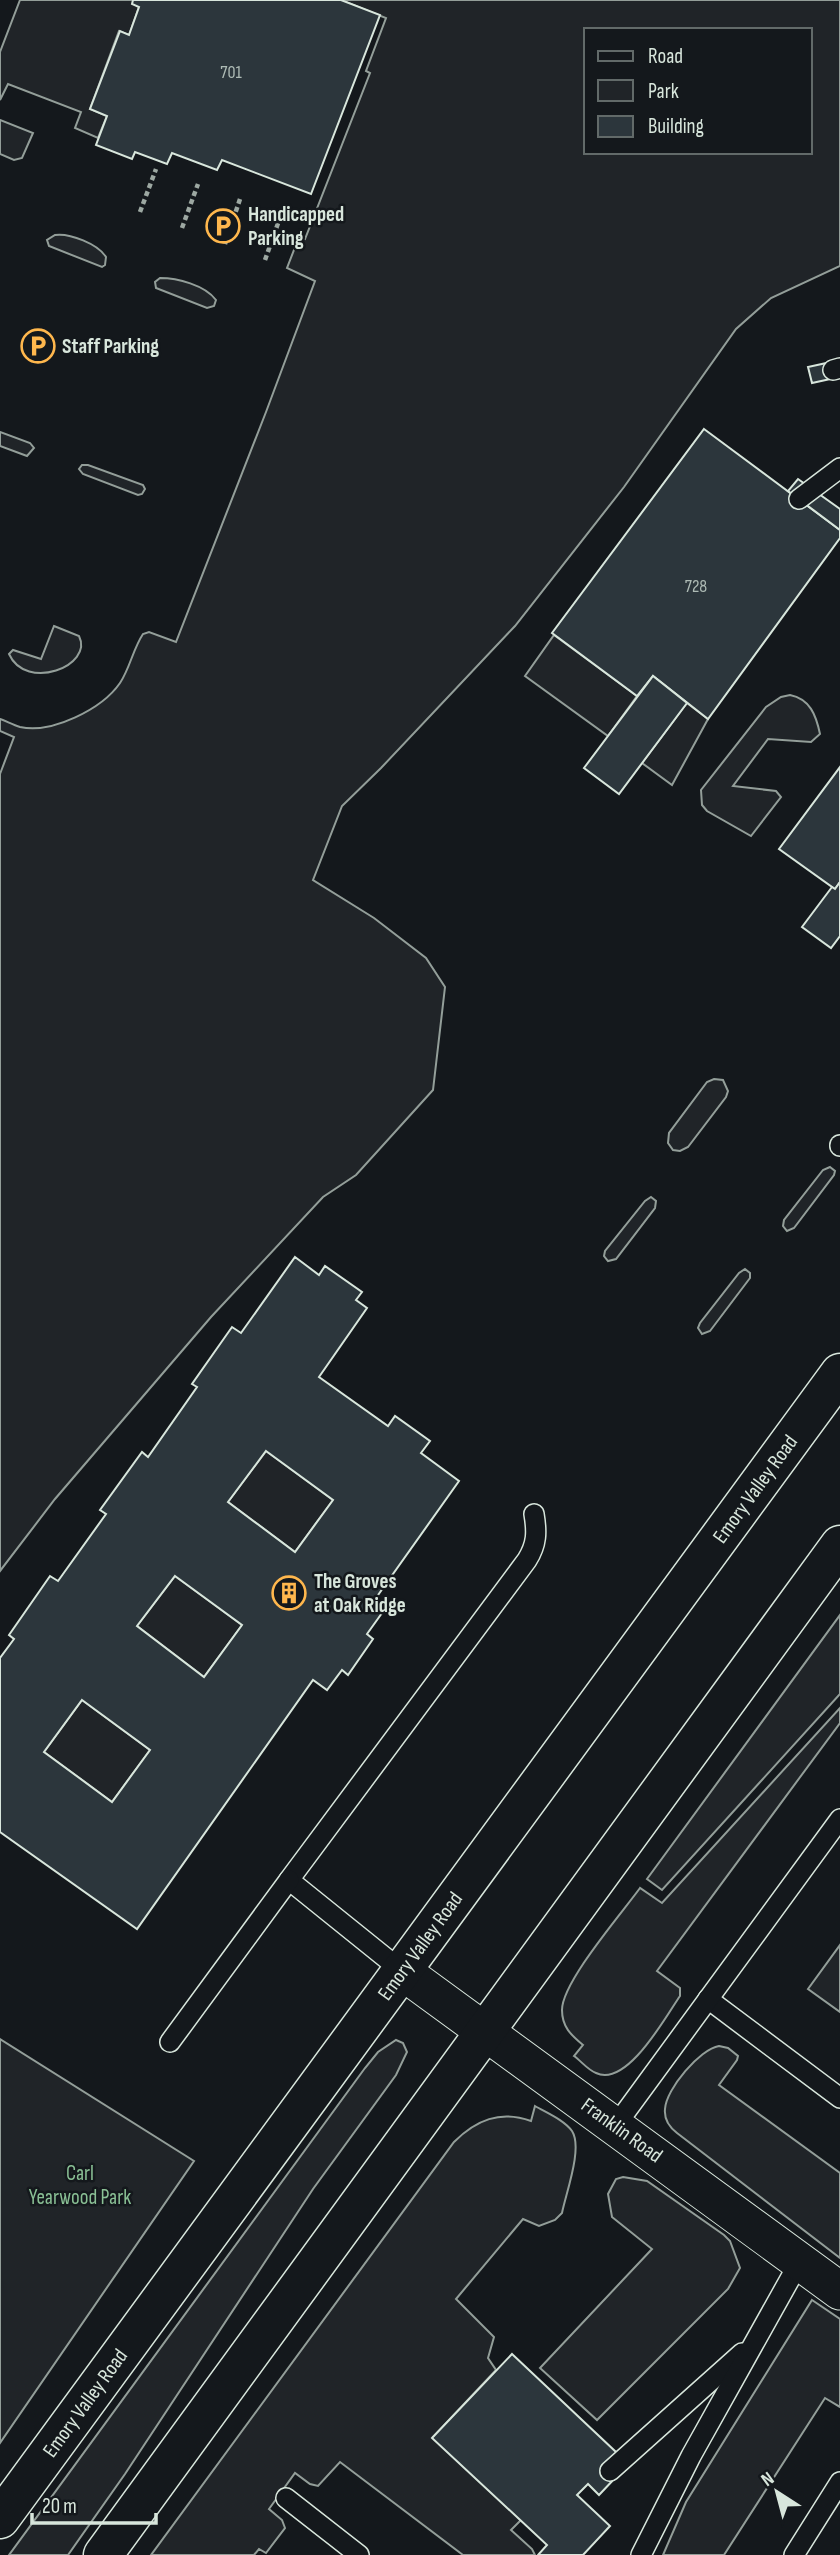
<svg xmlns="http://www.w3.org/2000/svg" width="840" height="2555" viewBox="0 0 840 2555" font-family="'Sofia Sans Condensed',sans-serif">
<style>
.green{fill:#202428;stroke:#939e99;stroke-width:2;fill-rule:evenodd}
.building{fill:#2c363c;stroke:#d8e6dc;stroke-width:2;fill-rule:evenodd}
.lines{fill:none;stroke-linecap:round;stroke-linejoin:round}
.lane-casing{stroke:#d8e6dc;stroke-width:22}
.street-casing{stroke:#d8e6dc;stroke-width:39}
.secondary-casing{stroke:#d8e6dc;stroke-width:41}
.path{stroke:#9da8a2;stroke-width:4.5;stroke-dasharray:5 3.5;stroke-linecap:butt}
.lane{stroke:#14181c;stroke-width:19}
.street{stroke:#14181c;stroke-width:37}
.secondary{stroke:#14181c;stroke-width:38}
.labels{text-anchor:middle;stroke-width:5;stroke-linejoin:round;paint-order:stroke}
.number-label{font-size:18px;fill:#adbab4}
.poi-label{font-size:21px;font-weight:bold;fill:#d8e6dc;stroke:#14181c;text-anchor:start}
.street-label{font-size:21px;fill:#d8e6dc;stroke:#14181c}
.park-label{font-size:21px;fill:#8ac095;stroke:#14181c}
</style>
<rect width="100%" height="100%" fill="#14181c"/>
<!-- green -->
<g class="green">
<polygon points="20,0 133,0 139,7 129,35 119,31 90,109 107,116 98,138 75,128 81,112 8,84 0,100 0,52"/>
<path d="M341,0H840V266L771,298L736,329L624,487L515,626L381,768L342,806L313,880L374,918L426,958L445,987L433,1090L356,1175L323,1197L211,1317L55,1499L0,1571V774L14,737L0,731V719C6,721 13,725 20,727C52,734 102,709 120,683C130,668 133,649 143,634L149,632L176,642L266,412L315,281L287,268L299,237L305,239L370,73L366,71L386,18ZM586,30H810V152H586Z"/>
<polygon points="0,120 33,133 22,158 14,160 0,154"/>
<path d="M55,235C70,233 98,244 106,257L105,265L102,267L49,246L47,240Z"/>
<path d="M160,278C177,278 205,285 216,300L214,306L207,308L156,288L155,282Z"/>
<polygon points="0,432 30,443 34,448 27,456 0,446"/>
<polygon points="82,465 88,465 143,485 145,489 142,494 138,495 83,474 79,469"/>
<path d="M54,626L79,636C94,666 26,692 9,654L13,650L41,659Z"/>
<polygon points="554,635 637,696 608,736 525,676"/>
<path d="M790,695C810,699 816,715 820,734L811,742L768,739L733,786L776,791L781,797L751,836L707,811L702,805L701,790L766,707L781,697Z"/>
<polygon points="687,703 708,719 672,785 642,763"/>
<polygon points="714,1079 723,1080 728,1091 726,1097 688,1147 680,1151 673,1150 668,1143 669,1133 707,1082"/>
<polygon points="830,1167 835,1171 834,1175 794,1228 787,1231 783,1226 784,1220 823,1170"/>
<polygon points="651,1197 656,1201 655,1208 616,1259 608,1261 604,1256 605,1251 645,1201"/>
<polygon points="745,1269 750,1273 750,1278 710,1331 702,1334 698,1328 700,1323 739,1273"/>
<polygon points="266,1451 333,1500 295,1552 228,1502"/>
<polygon points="175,1576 242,1625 204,1677 137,1626"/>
<polygon points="840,1615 840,1694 662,1890 647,1879"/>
<polygon points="82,1700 150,1750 112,1802 44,1752"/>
<path d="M840,1708V1723L657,1971L680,1988V1996C666,2016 627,2088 596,2073C588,2070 581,2061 574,2056L583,2045C571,2035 562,2027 562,2010C562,1982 622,1913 640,1888L662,1903Z"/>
<polygon points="840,1945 840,2012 808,1989"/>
<polygon points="0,2039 194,2161 0,2443"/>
<polygon points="396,2040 403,2043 407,2052 396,2075 313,2189 125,2474 68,2555 9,2555 365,2068 378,2052"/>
<path d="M719,2046L728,2048L738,2056L737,2060L719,2085L840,2173V2258L677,2133C669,2127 664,2119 665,2109C666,2089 700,2049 719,2046Z"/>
<path d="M535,2106C547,2113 564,2120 572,2131C583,2148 566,2193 562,2213L555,2220L539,2226L523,2219L456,2299L494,2337L488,2358L496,2370L433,2437L521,2520L511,2530L532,2549L535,2555H463L340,2462L318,2486L310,2484L295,2473L269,2509L282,2520L285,2528L266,2553L259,2549L254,2555H151L454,2142C476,2120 500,2110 531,2121Z"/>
<polygon points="623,2177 647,2181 724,2235 730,2241 740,2268 728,2289 597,2420 540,2368 652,2249 612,2217 608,2194 616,2179"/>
<polygon points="812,2300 840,2319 840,2407 825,2398 724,2555 663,2555 686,2502"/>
</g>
<!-- building -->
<g class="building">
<polygon points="133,0 341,0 380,15 311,194 222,160 217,170 172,153 167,164 135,152 132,159 96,145 107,116 90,109 120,31 129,35 139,7 132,4"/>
<polygon points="831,362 835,378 812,383 808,367"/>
<polygon points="704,429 840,530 840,538 708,719 653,676 637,696 552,633"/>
<polygon points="798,479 840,509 840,530 788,491"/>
<polygon points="653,676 687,703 619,794 584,768"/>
<polygon points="840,767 840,882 835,889 779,849"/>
<polygon points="840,882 840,936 831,948 802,927 832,887 835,889"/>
<path d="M295,1257L319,1275L325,1266L362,1292L356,1300L367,1308L319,1377L388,1426L395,1416L430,1441L421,1453L459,1481L371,1605L382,1613L367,1634L373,1639L348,1675L342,1670L327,1690L313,1680L137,1929L0,1832V1658L14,1639L9,1635L50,1576L58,1581L106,1514L100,1510L142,1452L148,1457L197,1387L192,1384L232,1327L241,1333ZM266,1451L333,1500L295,1552L228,1502ZM175,1576L242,1625L204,1677L137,1626ZM82,1700L150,1750L112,1802L44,1752Z"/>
<polygon points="512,2354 616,2452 616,2477 599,2495 588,2484 577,2495 610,2526 583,2555 538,2555 547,2545 432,2438"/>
</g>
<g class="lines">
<defs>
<g id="lane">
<polyline points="833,370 840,368"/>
<polyline points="799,499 840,468"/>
<polyline points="840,1145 840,1146"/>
<path d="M402,1971L289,1880L527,1560C537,1544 537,1532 534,1514"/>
<polyline points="708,1999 840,2098"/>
<polyline points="170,2042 289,1880"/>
<polyline points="616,2125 840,1819"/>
<polyline points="610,2471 742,2353"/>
<polyline points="286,2498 359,2555"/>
<polyline points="641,2555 691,2456 800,2261"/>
<polyline points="794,2555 840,2482"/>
</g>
<polyline id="street" points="402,1971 840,2291"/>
<g id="secondary">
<polyline points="0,2519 840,1373"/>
<polyline points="103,2555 840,1545"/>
</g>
</defs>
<!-- lane casing -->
<use href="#lane" class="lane-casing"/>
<!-- street casing -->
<use href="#street" class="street-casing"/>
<!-- secondary casing -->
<use href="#secondary" class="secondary-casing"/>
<!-- path -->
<g class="path">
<polyline points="140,212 156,169"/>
<polyline points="182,228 198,184"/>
<polyline points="225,244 240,199"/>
<polyline points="265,260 282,212"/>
</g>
<!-- lane -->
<use href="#lane" class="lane"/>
<!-- street -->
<use href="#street" class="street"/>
<!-- secondary -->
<use href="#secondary" class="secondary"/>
</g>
<!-- icons -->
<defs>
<symbol id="parking-ring" viewBox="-11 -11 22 22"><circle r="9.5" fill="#14181c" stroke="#ffb74d" stroke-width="1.5"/><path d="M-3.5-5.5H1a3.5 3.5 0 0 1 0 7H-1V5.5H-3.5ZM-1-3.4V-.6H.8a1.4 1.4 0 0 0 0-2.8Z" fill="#ffb74d"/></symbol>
<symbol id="building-ring" viewBox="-11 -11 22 22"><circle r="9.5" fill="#14181c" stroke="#ffb74d" stroke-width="1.5"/><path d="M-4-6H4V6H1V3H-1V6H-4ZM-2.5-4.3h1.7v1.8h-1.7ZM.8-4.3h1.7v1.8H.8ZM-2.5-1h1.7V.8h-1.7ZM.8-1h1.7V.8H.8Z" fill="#ffb74d"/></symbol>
</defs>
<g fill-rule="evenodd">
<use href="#parking-ring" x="204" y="207" width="38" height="38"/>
<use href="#parking-ring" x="19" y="327" width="38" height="38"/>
<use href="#building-ring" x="270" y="1574" width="38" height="38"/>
</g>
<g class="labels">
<!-- number labels -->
<g class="number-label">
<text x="231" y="78">701</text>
<text x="696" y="592">728</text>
</g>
<!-- poi labels -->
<g class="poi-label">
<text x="248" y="221">Handicapped<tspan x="248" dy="24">Parking</tspan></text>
<text x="62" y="353">Staff Parking</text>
<text x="314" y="1588">The Groves<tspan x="314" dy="24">at Oak Ridge</tspan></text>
</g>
<!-- street labels -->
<g class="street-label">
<text transform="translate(755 1489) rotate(-54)" y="7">Emory Valley Road</text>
<text transform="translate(420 1946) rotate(-54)" y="7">Emory Valley Road</text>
<text transform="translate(622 2130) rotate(36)" y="7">Franklin Road</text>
<text transform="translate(85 2403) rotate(-54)" y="7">Emory Valley Road</text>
</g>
<!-- park labels -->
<g class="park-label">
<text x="80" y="2180">Carl<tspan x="80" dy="24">Yearwood Park</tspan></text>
</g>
</g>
<!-- legend -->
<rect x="584" y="28" width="228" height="126" fill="#14181c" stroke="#626a69" stroke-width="2"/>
<rect x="598" y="51" width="35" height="10" fill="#14181c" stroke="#626a69" stroke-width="2"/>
<text x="648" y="63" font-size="21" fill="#d8e6dc">Road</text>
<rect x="598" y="80" width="35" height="21" fill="#202428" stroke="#626a69" stroke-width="2"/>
<text x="648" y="98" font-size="21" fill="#d8e6dc">Park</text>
<rect x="598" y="116" width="35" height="21" fill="#2c363c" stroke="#626a69" stroke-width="2"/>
<text x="648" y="133" font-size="21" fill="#d8e6dc">Building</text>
<!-- north arrow -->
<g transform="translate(777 2492) rotate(324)" stroke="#14181c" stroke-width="5" paint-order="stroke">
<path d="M0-5L12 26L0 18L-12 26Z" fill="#d8e6dc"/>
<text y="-10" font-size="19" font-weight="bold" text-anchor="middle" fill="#d8e6dc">N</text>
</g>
<!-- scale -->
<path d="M32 2513v10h124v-10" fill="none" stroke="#d8e6dc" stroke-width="3.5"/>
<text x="42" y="2513" font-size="21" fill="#d8e6dc" stroke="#14181c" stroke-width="5" paint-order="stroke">20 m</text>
</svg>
